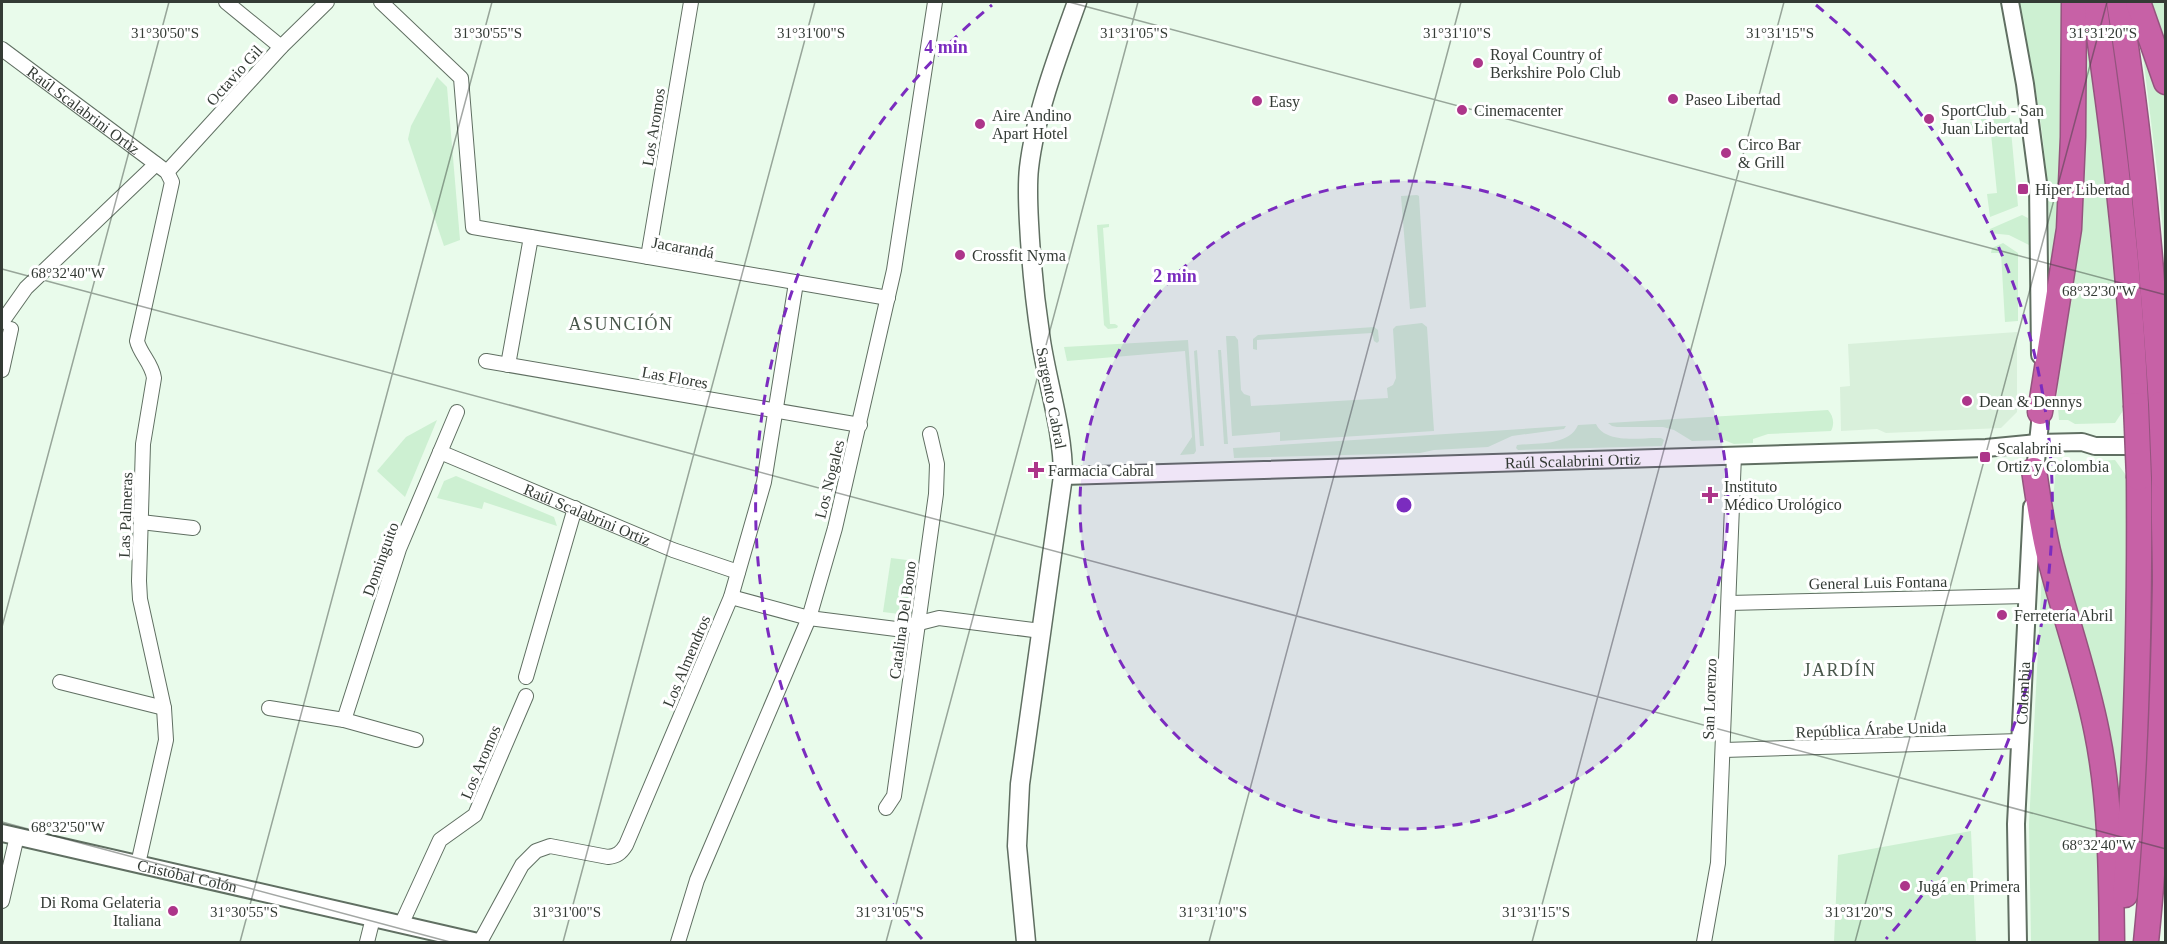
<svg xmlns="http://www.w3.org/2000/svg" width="2167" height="944" viewBox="0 0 2167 944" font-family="'Times New Roman',serif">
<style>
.built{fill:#d9f0db}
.green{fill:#cdf0d2}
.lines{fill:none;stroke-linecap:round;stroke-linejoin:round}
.minor-casing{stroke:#606f62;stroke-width:16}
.tertiary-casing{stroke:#606f62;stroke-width:20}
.secondary-casing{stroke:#606f62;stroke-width:21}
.motorway-casing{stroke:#94547e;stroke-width:27}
.minor{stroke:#fff;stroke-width:14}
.tertiary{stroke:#fff;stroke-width:16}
.secondary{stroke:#fff;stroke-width:18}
.motorway{stroke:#c761a6;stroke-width:24}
.motorway-bridge-casing{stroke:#94547e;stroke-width:27;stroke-linecap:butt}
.motorway-bridge{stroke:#c761a6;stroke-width:24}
.ticks{fill:none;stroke:#343b35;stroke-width:1.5;stroke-opacity:0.45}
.ring{fill:none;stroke:#7b2cbf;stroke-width:3;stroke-dasharray:10 8}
.poi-dot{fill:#ad358a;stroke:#fff;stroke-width:2}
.labels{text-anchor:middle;stroke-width:6;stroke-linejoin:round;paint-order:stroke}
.poi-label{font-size:16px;fill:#343b35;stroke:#fff;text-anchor:start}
.street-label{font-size:16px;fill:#343b35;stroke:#fff}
.neighbourhood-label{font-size:18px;letter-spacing:1.5px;fill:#49574b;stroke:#fff}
.ticks-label{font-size:15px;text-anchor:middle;fill:#343b35;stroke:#fff;stroke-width:6;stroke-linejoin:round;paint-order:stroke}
.centre{fill:#7b2cbf;stroke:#fff;stroke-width:3}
.ring-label{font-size:18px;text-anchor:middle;font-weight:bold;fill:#7b2cbf;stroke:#fff;stroke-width:6;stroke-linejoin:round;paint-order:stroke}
</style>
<rect width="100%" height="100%" fill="#e9fbeb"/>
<!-- built -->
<polygon class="built" points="2017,332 2017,412 2001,428 1886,433 1877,429 1841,431 1840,387 1850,386 1848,344"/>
<!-- green -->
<g class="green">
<path d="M2018,2H2063V152L2051,316C2050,276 2050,236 2048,197C2044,131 2033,65 2018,2Z"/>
<polygon points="2150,2 2165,2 2165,45"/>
<polygon points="2132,6 2165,94 2165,256 2159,187 2144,64"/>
<polygon points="2086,35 2104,172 2126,406 2115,423 2075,424 2068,420 2059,420 2057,396"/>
<polygon points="437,77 447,87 460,240 444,246 408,139 411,126"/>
<polygon points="2009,109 2018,206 1990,217 1987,194 1997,193 1991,134 1983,134 1982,131 1973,130 1970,122 1981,121 1980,112"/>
<polygon points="1417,195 1419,196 1426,307 1410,309 1401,196"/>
<polygon points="2022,215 2028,218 2029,245 2009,235 1989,233 1990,229"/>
<polygon points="1109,224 1109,227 1103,228 1110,324 1115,324 1118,326 1117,328 1108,329 1104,325 1097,225"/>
<polygon points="2003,243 2018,253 2018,321 2005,322 2001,253 1991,253 1992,248"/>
<polygon points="1422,323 1427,327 1434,431 1280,441 1280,432 1232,436 1226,336 1235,336 1238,340 1241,390 1244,394 1250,396 1251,406 1388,398 1387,388 1393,385 1396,378 1393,329 1396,326"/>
<polygon points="1374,327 1378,330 1379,341 1377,343 1374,341 1372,333 1257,340 1257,350 1253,349 1253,339 1258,335"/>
<polygon points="1188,340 1196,451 1194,454 1180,455 1192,437 1185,351 1067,361 1064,347"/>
<polygon points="1197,350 1204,446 1200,446 1194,351"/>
<polygon points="1218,350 1221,350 1228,444 1224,444"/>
<path d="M1828,410C1833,415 1835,424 1831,431L1768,434L1753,439V443L1734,444L1724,440L1692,441L1674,430L1663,427H1617L1612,426L1608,423Z"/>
<polygon points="437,420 405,497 377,471 406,437"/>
<path d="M1596,424C1606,445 1642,437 1661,438L1664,440L1662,446L1518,450L1516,448L1517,445C1537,443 1569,446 1578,425Z"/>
<polygon points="1566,426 1564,429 1512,436 1488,447 1434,450 1420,453 1234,458 1233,448"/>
<polygon points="2115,460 2128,478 2126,513 2124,690 2118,839 2053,526 2053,499 2056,468 2061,468 2073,462"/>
<polygon points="456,476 554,517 557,526 484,502 482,509 437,498 444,481"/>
<polygon points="891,558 915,561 908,606 899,614 883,612"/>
<polygon points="2042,573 2080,698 2094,778 2102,915 2100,942 2031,942 2029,824"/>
<polygon points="1971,831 1976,942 1834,942 1838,855"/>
</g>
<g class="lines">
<defs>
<g id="minor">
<polyline points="226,2 281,47"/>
<polyline points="381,2 461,78 473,227 888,298"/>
<path id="s1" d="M2,49L167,172L172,182L137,341C140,354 152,363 154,378L143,444L139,581L140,599L164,708L166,740L138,864"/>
<polyline points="167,172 281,47 327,2"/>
<polyline points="648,257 691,2"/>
<polyline points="2,322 26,288 156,164"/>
<polyline points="486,361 860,425"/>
<polyline points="508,365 531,237"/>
<polyline points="2,370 11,329"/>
<path id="s2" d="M440,452L673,550L738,572"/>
<polyline points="141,522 193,528"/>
<polyline points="731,597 809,618 896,629 939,618 1041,631"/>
<polyline points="1729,603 2027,596"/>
<polyline points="526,677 575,508"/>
<polyline points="60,682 164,708"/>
<polyline points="269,708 344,720 416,740"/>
<polyline points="344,720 399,549 457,412"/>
<polyline points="1724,750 2020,741"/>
<polyline points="886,808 894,796 936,494 937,464 930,434"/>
<polyline points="2,901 17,836"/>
<polyline points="401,925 440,840 475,815 526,696"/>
<polyline points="367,942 373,918"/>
<path d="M480,942L522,865L536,851L550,846L608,857C617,856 621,853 626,845L731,597L764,482L796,283"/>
<polyline points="678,942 697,880 809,618 835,528 894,270 935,2"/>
<polyline points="1704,942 1718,863 1734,455"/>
</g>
<g id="tertiary">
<polyline points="2010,2 2025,84 2038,183 2040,355"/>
<path id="s3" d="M1063,476L1986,448L2038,443L2082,442L2095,446H2166"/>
<polyline points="2034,481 2040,423 2040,402"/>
<path id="s4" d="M2,833L478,942"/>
<path id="s5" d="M2018,942L2016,824L2032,507"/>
</g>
<path id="secondary" d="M1026,942L1017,846L1020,784L1063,476C1063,430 1048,386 1041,341C1035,302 1031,262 1029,223C1028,204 1027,186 1029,168C1035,115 1059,52 1077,2"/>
<g id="motorway">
<path d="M2094,2C2114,135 2130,270 2136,405"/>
<path d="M2119,2C2141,135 2152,269 2161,404"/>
<polyline points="2138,2 2166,82"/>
<polyline points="2040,412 2069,229 2073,137 2074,2"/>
<path d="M2034,470C2038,498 2042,525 2048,551C2063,612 2085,671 2097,733C2111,802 2111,872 2112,942"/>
<path d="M2125,895C2137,756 2140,617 2139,478"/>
<path d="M2146,942C2158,823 2163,702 2165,582C2165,547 2163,512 2164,477"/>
</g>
</defs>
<!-- minor casing -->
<use href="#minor" class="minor-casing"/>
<!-- tertiary casing -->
<use href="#tertiary" class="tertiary-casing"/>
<!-- secondary casing -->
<use href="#secondary" class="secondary-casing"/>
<!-- motorway casing -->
<use href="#motorway" class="motorway-casing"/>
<!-- minor -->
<use href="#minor" class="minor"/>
<!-- tertiary -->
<use href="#tertiary" class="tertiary"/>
<!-- secondary -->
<use href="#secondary" class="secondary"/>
<!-- motorway -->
<use href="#motorway" class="motorway"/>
<defs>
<g id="motorway-bridge">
<polyline points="2161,404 2164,477"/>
<polyline points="2136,405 2139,478"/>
</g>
</defs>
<!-- motorway-bridge casing -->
<use href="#motorway-bridge" class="motorway-bridge-casing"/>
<!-- motorway-bridge -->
<use href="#motorway-bridge" class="motorway-bridge"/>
</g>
<!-- ticks -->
<path class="ticks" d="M1069,2L2166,295M2,269L2166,849M2,627L169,2M2,822L450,942M240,942L492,2M563,942L815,2M886,942L1138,2M1209,942L1461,2M1532,942L1784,2M1855,942L2107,2"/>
<!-- distance rings -->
<circle cx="1404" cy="505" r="324" fill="#7b2cbf" fill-opacity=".12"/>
<g class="ring">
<circle cx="1404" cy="505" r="324"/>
<path d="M922 939A648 648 0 0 1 992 5M1816 5A648 648 0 0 1 1886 939"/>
</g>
<!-- markers -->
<g class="poi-dot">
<circle cx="1478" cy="63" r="6"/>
<circle cx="1673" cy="99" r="6"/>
<circle cx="1257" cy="101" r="6"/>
<circle cx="1462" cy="110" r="6"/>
<circle cx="1929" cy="119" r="6"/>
<circle cx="980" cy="124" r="6"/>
<circle cx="1726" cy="153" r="6"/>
<rect x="2017" y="183" width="12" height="12" rx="3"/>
<circle cx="960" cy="255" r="6"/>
<circle cx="1967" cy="401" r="6"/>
<rect x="1979" y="451" width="12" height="12" rx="3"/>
<path d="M1033 461h6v6h6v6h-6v6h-6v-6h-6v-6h6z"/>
<path d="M1707 486h6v6h6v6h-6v6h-6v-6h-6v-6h6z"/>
<circle cx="2002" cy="615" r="6"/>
<circle cx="1905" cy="886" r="6"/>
<circle cx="173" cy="911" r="6"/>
</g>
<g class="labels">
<!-- poi labels -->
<g class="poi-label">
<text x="1490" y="60">Royal Country of<tspan x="1490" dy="18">Berkshire Polo Club</tspan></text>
<text x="1685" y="105">Paseo Libertad</text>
<text x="1269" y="107">Easy</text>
<text x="1474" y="116">Cinemacenter</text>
<text x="1941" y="116">SportClub - San<tspan x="1941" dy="18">Juan Libertad</tspan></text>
<text x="992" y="121">Aire Andino<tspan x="992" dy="18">Apart Hotel</tspan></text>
<text x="1738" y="150">Circo Bar<tspan x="1738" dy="18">&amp; Grill</tspan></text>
<text x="2035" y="195">Hiper Libertad</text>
<text x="972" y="261">Crossfit Nyma</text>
<text x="1979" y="407">Dean &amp; Dennys</text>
<text x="1997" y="454">Scalabrini<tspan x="1997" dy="18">Ortiz y Colombia</tspan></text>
<text x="1048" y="476">Farmacia Cabral</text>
<text x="1724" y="492">Instituto<tspan x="1724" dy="18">Médico Urológico</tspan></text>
<text x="2014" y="621">Ferretería Abril</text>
<text x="1917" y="892">Jugá en Primera</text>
<text x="161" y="908" text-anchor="end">Di Roma Gelateria<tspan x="161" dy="18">Italiana</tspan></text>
</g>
<!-- street labels -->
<g class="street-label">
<text transform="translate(234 75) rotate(-48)" y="6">Octavio Gil</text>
<text dy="6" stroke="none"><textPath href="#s1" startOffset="102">Raúl Scalabrini Ortiz</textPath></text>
<text transform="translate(653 127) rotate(-81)" y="6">Los Aromos</text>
<text transform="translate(683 247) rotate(10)" y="6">Jacarandá</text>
<text transform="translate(675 377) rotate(10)" y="6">Las Flores</text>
<text transform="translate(1052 398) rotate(79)" y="6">Sargento Cabral</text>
<text dy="6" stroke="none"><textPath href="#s3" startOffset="510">Raúl Scalabrini Ortiz</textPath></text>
<text transform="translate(829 479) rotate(-76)" y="6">Los Nogales</text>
<text dy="6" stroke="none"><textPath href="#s2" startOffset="160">Raúl Scalabrini Ortiz</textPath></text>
<text transform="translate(125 515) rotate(-88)" y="6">Las Palmeras</text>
<text transform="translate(380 559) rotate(-70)" y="6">Dominguito</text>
<text transform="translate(1878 582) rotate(-1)" y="6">General Luis Fontana</text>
<text transform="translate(902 620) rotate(-82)" y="6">Catalina Del Bono</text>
<text transform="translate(686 661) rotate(-67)" y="6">Los Almendros</text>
<text dy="6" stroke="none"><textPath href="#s5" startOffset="249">Colombia</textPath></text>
<text transform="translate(1709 699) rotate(-88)" y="6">San Lorenzo</text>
<text transform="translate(1871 729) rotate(-2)" y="6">República Árabe Unida</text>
<text transform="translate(480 762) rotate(-67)" y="6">Los Aromos</text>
<text dy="6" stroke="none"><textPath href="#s4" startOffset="190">Cristóbal Colón</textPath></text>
</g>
<!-- neighbourhood labels -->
<g class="neighbourhood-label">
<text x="621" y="330">ASUNCIÓN</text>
<text x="1840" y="676">JARDÍN</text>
</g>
</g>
<g class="ticks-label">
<text x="488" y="38">31°30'55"S</text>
<text x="811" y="38">31°31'00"S</text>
<text x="1457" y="38">31°31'10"S</text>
<text x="1780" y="38">31°31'15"S</text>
<text x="2103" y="38">31°31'20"S</text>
<text x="165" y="38">31°30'50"S</text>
<text x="1134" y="38">31°31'05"S</text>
<text x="68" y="278">68°32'40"W</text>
<text x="2099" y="296">68°32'30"W</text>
<text x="68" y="832">68°32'50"W</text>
<text x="2099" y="850">68°32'40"W</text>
<text x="244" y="917">31°30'55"S</text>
<text x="567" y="917">31°31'00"S</text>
<text x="890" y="917">31°31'05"S</text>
<text x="1213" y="917">31°31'10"S</text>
<text x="1536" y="917">31°31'15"S</text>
<text x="1859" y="917">31°31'20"S</text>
</g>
<circle cx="1404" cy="505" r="9" class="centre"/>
<g class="ring-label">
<text x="946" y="53">4 min</text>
<text x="1175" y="282">2 min</text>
</g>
<!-- border -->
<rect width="2167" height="944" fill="none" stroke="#343b35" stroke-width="6"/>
</svg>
